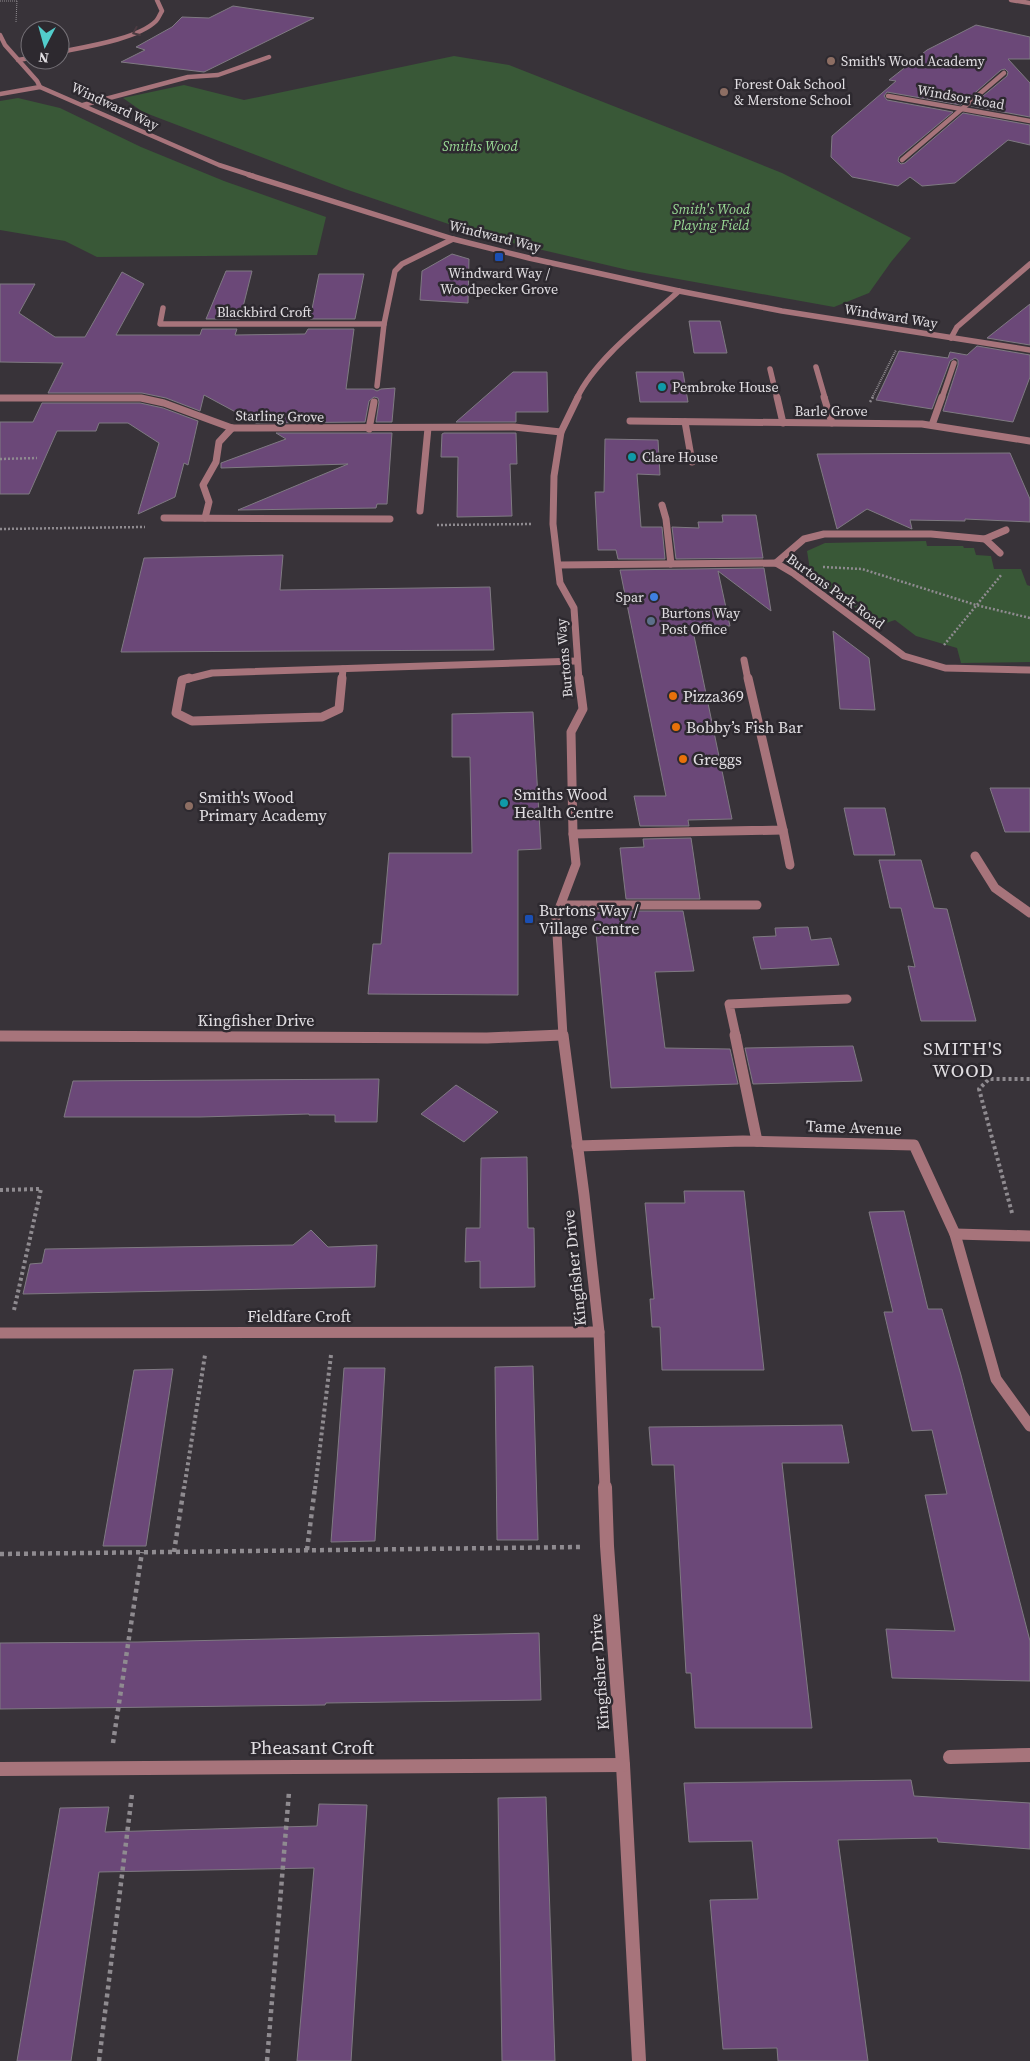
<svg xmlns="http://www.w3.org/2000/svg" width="1030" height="2061" viewBox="0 0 1030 2061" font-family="'Source Serif 4',serif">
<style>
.green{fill:#395837}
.building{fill:#6b4878;stroke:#7f7a82}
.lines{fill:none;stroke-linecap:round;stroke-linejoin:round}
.path-far4{stroke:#8f8b90;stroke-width:1;stroke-dasharray:1 1;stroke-linecap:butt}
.path-far3{stroke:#8f8b90;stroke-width:2;stroke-dasharray:1 1;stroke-linecap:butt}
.path-far2{stroke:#8f8b90;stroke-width:2.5;stroke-dasharray:2 2;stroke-linecap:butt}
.path-far1{stroke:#8f8b90;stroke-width:4;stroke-dasharray:3 3;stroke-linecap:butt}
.path{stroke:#8f8b90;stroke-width:4.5;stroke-dasharray:4 4;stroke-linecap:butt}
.service-far4{stroke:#a7747b;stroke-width:4.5}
.service-far3{stroke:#a7747b;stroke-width:5.5}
.service-far2{stroke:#a7747b;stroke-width:7}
.service-far1{stroke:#a7747b;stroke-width:9}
.service{stroke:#a7747b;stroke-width:11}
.minor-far5{stroke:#a7747b;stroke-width:4.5}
.minor-far4{stroke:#a7747b;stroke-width:5.5}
.minor-far3{stroke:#a7747b;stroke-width:7}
.minor-far2{stroke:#a7747b;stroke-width:9}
.minor-far1{stroke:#a7747b;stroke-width:11}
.minor{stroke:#a7747b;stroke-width:14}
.tertiary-far1{stroke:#a7747b;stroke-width:4.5}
.tertiary{stroke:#a7747b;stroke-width:5.5}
.oneway{stroke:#4c3c42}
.education-dot{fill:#8d6e63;stroke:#2d292f;stroke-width:2}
.transit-dot{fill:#1a4fb4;stroke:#2d292f;stroke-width:2}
.culture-dot{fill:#0f9aa8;stroke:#2d292f;stroke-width:2}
.shop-dot{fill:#3f7fe0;stroke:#2d292f;stroke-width:2}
.service-dot{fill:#5c6f8a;stroke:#2d292f;stroke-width:2}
.food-dot{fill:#e8710a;stroke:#2d292f;stroke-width:2}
.labels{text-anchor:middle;stroke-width:5;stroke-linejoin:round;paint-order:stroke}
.far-poi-label{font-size:14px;fill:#e1dee2;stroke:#2d292f;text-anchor:start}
.far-street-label{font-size:14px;fill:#e1dee2;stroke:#2d292f}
.far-park-label{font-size:14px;font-style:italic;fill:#99da95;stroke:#2d292f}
.poi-label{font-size:16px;fill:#e1dee2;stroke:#2d292f;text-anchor:start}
.street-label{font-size:16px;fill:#e1dee2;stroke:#2d292f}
.quarter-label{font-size:19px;letter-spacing:1px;fill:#e1dee2;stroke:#2d292f}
.near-street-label{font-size:19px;fill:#e1dee2;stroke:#2d292f}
</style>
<rect width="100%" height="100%" fill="#383339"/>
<!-- green -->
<g class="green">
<polygon points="454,56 509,65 710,144 782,173 911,238 891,262 869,293 834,307 628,270 487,237 345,189 143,112 123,98 184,85 244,100"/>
<polygon points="18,98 60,108 141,147 224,181 326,217 317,255 97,257 65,241 0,230 0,101"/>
<polygon points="926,541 927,546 963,546 964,548 974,548 976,555 991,556 994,569 1021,569 1027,585 1030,586 1030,662 961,663 957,648 916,636 895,620 880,625 811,576 807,551 825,543"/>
</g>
<!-- building -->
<g class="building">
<polygon points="233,6 314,18 204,72 121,62 145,50 136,47 172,27 182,17 209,18"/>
<polygon points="976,25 1030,37 1030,59 1008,59 1030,83 1030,117 971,106 1007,76 1008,72 1005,69 1001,70 961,105 887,92 884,96 887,100 953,112 899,157 898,161 901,164 905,163 963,113 1030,125 1030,145 1008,140 955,183 922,186 910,177 898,186 852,177 831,157 832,136 896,81 889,80 927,50"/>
<polygon points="452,254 469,259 468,303 420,300 422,271"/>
<polygon points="226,271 252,271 240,319 206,319"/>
<polygon points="122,272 144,284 116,335 200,335 202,329 237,329 235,335 305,334 308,329 354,329 346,389 373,389 377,391 381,389 395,388 392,422 376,422 379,402 378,398 374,397 369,401 365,422 256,423 204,395 200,411 166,398 142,393 48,393 63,363 0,362 0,284 35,284 19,313 55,337 85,337"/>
<polygon points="319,274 364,274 355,319 310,319"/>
<polygon points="1030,304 1030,345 987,338"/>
<polygon points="689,321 720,321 727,353 694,353"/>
<polygon points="977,346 1030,355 1030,377 1013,422 943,411 958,365 958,360 955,358 950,361 932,409 876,400 899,351 948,358 950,352 967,355"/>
<polygon points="513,372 547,372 548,412 516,412 516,422 456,422"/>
<polygon points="636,372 683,372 688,402 640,402"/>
<polygon points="42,403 140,403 163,408 198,421 188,465 184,463 175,497 138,514 159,443 128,423 99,423 96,431 57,431 29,494 0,494 0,422 33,422"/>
<polygon points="276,433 392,433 387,504 377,504 376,508 238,510 348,464 221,468 221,463 286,439"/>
<polygon points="444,433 516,433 517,464 510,464 512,516 457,517 458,457 441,457 442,434"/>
<polygon points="605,439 658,440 660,475 637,474 641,527 662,527 665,559 618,559 616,550 598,550 595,492 604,492"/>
<polygon points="1010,453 1030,499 1030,522 965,519 965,521 910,520 912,529 867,509 837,529 817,454"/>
<polygon points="722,515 756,515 763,558 676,559 672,527 699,528 698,522 723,522"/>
<polygon points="283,555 280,590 490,587 494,650 121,652 144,558"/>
<polygon points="764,568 771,611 718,571 730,626 692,626 732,819 688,820 689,826 640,826 634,796 666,796 620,570"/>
<polygon points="833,631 869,658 875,710 840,709"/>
<polygon points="533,712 541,849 518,850 518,995 368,994 373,944 381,944 389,853 472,853 470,757 452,757 452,714"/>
<polygon points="990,788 1030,788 1030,832 1005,832"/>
<polygon points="844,808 885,808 895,855 854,855"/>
<polygon points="691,838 700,899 626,899 620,848 644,847 643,839"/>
<polygon points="879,860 921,860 934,908 947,909 976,1021 921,1021 908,966 915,967 901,908 890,908"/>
<polygon points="627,911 683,911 694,971 655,972 665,1048 730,1049 738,1084 611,1088 594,913"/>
<polygon points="808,927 811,940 831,938 839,965 761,969 753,937 776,936 775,928"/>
<polygon points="853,1046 862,1081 753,1084 745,1048"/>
<polygon points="379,1079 377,1122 335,1122 335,1115 309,1115 309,1114 200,1117 64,1117 73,1081"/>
<polygon points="456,1085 498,1112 464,1142 421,1114"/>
<polygon points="527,1157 528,1228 534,1228 535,1287 480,1288 480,1261 465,1262 466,1228 480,1228 481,1158"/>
<polygon points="684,1191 744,1191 764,1370 662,1370 660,1327 652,1327 650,1299 654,1299 645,1203 685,1203"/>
<polygon points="904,1211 928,1309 942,1309 961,1375 1030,1641 1030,1681 892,1678 886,1629 955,1631 925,1495 947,1494 932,1430 912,1431 884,1312 893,1312 869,1212"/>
<polygon points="311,1230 328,1247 377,1245 375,1287 23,1294 30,1264 42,1263 45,1249 293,1245"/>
<polygon points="533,1366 538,1540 497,1540 495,1367"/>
<polygon points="344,1368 385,1368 375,1541 331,1542"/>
<polygon points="173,1369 146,1546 103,1546 134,1370"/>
<polygon points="842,1425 849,1463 782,1463 812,1728 695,1728 691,1673 686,1673 674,1465 652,1465 649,1427"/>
<polygon points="539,1633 541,1700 326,1703 325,1705 0,1709 0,1643 138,1642"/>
<polygon points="911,1780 914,1796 1030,1803 1030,1849 938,1842 937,1838 838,1840 868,2061 778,2061 777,2048 723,2049 710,1900 758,1899 752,1841 689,1842 684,1783"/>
<polygon points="546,1797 555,2061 502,2061 498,1798"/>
<polygon points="319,1804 367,1805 351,2061 297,2061 314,1868 99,1872 71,2061 17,2061 60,1808 109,1807 105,1832 317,1826"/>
</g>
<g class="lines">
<!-- path-far4 -->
<g class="path-far4">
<polyline points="0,1 17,1"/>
<polyline points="16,22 17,0"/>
</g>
<!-- path-far3 -->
<polyline class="path-far3" points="872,398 896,350"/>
<!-- path-far2 -->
<g class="path-far2">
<polyline points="870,402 873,397"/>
<polyline points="0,459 37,458"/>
<polyline points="437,525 533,524"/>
<polyline points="0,529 145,527"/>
<polyline points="823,567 862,569 976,605 1030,618"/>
<polyline points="944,645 1002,574"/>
</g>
<!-- path-far1 -->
<g class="path-far1">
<polyline points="0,1190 41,1189 14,1310"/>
<polyline points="1012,1213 979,1089 989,1079 1030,1079"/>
<polyline points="184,1489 205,1355"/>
<polyline points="315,1489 331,1355"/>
</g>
<!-- path -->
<g class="path">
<polyline points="307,1550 315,1487"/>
<polyline points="174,1552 184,1487"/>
<polyline points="0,1554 582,1547"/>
<polyline points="113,1743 142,1552"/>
<polyline points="99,2061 132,1794"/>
<polyline points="267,2061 289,1792"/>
</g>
<!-- service-far4 -->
<g class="service-far4">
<path d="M60,52C85,47 138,39 156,21C158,19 160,14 162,11L157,0"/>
<polyline points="18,60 30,58"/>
<polyline points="83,105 188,77 218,75 269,57"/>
</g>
<!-- service-far3 -->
<g class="service-far3">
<polyline points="816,367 825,398"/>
<polyline points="770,369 777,398"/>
<polyline points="942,398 954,363"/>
</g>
<!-- service-far2 -->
<g class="service-far2">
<polyline points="777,397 783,423"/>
<polyline points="824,397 832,423"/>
<polyline points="932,425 942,397"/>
<polyline points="662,505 666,519 671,564"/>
<polyline points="420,511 428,428"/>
<polyline points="744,660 748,680"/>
<polyline points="184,680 212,673 576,661"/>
<polyline points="342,680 343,669"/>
</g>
<!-- service-far1 -->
<g class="service-far1">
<polyline points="189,678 182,680 176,713 192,721 322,717 339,709 342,678"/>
<polyline points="783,830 790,865"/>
<polyline points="573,834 783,830 748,678"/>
<polyline points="561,905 757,905"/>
<polyline points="736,1036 729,1004 847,999"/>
</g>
<!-- service -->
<polyline class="service" points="735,1035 757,1141"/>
<!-- minor-far5 -->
<g class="minor-far5">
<polyline points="1011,0 1030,3"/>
<polyline points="888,96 1030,121"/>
<polyline points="902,160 1004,73"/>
</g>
<!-- minor-far4 -->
<g class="minor-far4">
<polyline points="163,308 160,324 384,324"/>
<polyline points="951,338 957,327 1030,264"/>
<polyline points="377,386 384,324 395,271 402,264 453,239"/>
<path d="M577,398C596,358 646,321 679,291"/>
</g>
<!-- minor-far3 -->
<g class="minor-far3">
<polyline points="578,397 561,432 554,476 553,524 560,583 574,608 579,680"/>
<polyline points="0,398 141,398 164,403 232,428 514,427 561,432"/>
<polyline points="630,421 922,424 1030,441"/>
<polyline points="685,422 692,462"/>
<polyline points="369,429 374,402"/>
<polyline points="164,518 390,519"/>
<polyline points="205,518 209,502 203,485 216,462 219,442 232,428"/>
<polyline points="1000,553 985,539 1006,530"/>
<polyline points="776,563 804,539 824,534 931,534 985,539"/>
<polyline points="559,565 776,563 793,573 904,656 945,668 1030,670"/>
</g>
<!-- minor-far2 -->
<g class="minor-far2">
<polyline points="975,856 995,888 1030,913"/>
<polyline points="0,1036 75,1036"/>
<polyline points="530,1036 563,1035"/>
<polyline points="563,1036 556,917 576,864 573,834 571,732 583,709 579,678"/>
</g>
<!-- minor-far1 -->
<g class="minor-far1">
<polyline points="563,1035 584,1195 599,1332 605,1489"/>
<polyline points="0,1036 487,1038 562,1035"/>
<polyline points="577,1146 743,1141 914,1145 955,1234 996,1379 1030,1426"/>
<polyline points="955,1234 1030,1236"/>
<polyline points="0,1333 599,1332"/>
</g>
<!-- minor -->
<g class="minor">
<polyline points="605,1487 607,1546 623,1765 639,2061"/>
<polyline points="950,1757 1030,1755"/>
<polyline points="0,1769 623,1765"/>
</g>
<!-- tertiary-far1 -->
<g class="tertiary-far1">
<polyline points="0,35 5,45 37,81 40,87 219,165 253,176"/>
<polyline points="0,94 40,87"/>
</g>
<!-- tertiary -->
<polyline class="tertiary" points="249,175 453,239 529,258 679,291 782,311 1030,350"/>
</g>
<!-- one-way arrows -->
<defs><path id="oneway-chevron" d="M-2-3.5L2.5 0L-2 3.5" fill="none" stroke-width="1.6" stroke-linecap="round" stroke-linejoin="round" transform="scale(1.25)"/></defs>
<use class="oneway" href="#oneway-chevron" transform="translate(136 32) rotate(157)"/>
<!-- markers -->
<g class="education-dot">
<circle cx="831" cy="61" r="5"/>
<circle cx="724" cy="92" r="5"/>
<circle cx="189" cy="806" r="5"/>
</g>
<g class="transit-dot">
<rect x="494" y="252" width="10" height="10" rx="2.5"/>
<rect x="524" y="914" width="10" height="10" rx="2.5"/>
</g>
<g class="culture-dot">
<circle cx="662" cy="387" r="5"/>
<circle cx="632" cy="457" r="5"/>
<circle cx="504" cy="803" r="5"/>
</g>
<circle class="shop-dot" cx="654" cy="597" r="5"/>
<circle class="service-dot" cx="651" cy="621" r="5"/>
<g class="food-dot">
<circle cx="673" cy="696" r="5"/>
<circle cx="676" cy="727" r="5"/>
<circle cx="683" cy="759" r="5"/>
</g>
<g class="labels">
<!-- far-poi labels -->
<g class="far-poi-label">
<text x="841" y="66">Smith's Wood Academy</text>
<text x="734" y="89">Forest Oak School<tspan x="734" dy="16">&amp; Merstone School</tspan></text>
<text x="499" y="278" text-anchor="middle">Windward Way /<tspan x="499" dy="16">Woodpecker Grove</tspan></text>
<text x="672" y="392">Pembroke House</text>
<text x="642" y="462">Clare House</text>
<text x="644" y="602" text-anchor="end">Spar</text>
<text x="661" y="618">Burtons Way<tspan x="661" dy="16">Post Office</tspan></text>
</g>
<!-- far-street labels -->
<g class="far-street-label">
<text transform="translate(961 97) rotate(10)" y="5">Windsor Road</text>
<text transform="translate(115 106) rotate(25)" y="5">Windward Way</text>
<text transform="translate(495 236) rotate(14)" y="5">Windward Way</text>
<text x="264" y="317">Blackbird Croft</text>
<text transform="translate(891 316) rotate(9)" y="5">Windward Way</text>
<text x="831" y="416">Barle Grove</text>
<text transform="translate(280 416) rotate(1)" y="5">Starling Grove</text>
<text transform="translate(836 591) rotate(36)" y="5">Burtons Park Road</text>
<text transform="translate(564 658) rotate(-95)" y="5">Burtons Way</text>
</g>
<!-- far-park labels -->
<g class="far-park-label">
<text x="480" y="151">Smiths Wood</text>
<text x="711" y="214">Smith's Wood<tspan x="711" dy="16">Playing Field</tspan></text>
</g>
<!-- poi labels -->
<g class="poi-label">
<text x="683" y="702">Pizza369</text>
<text x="686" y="733">Bobby’s Fish Bar</text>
<text x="693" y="765">Greggs</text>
<text x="514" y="800">Smiths Wood<tspan x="514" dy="18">Health Centre</tspan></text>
<text x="199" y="803">Smith's Wood<tspan x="199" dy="18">Primary Academy</tspan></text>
<text x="539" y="916">Burtons Way /<tspan x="539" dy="18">Village Centre</tspan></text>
</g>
<!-- street labels -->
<g class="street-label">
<text x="256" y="1026">Kingfisher Drive</text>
<text transform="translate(854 1127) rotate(2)" y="6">Tame Avenue</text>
<text transform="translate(574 1268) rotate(-96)" y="6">Kingfisher Drive</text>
<text x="299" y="1322">Fieldfare Croft</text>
<text transform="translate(599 1672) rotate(-94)" y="6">Kingfisher Drive</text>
</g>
<!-- quarter labels -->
<g class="quarter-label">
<text x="963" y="1055">SMITH'S<tspan x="963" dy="22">WOOD</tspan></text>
</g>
<!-- near-street labels -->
<g class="near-street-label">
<text x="312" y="1754">Pheasant Croft</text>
</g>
</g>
<!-- north arrow -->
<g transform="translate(45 45) rotate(186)"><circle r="24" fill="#2d292f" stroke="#757177"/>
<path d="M0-4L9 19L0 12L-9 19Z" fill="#52cdcc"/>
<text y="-8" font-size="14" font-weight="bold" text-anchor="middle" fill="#e1dee2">N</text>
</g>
</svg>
